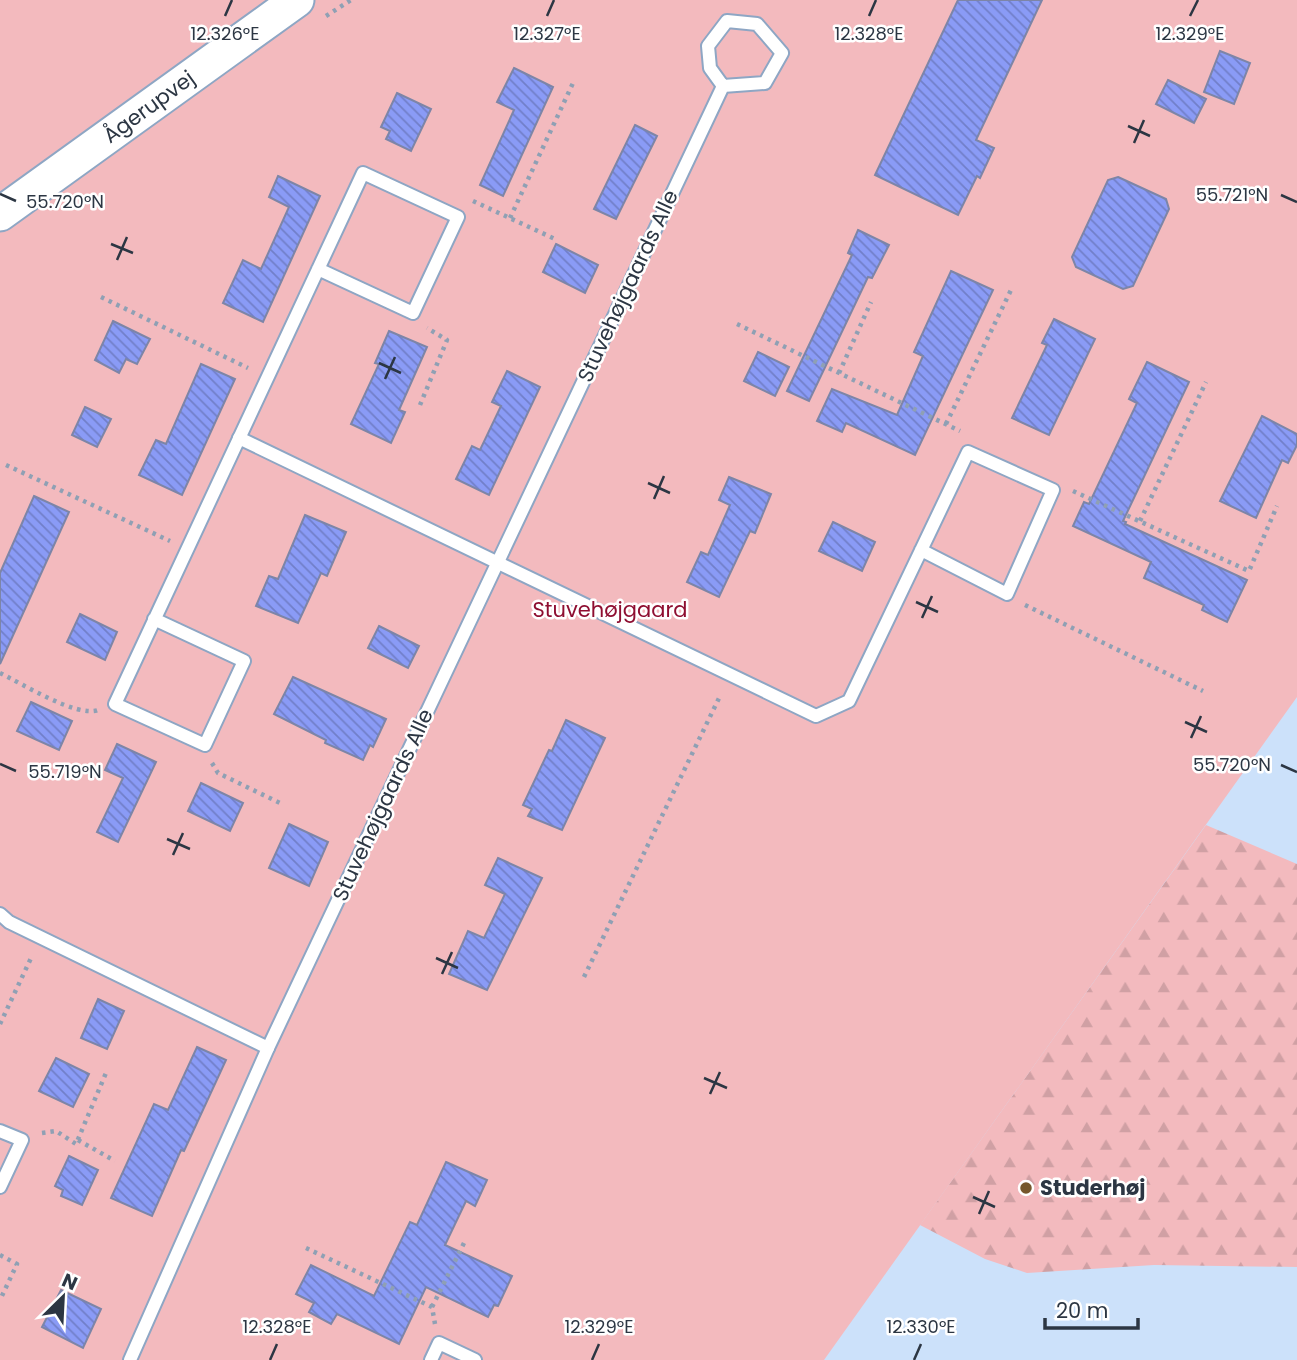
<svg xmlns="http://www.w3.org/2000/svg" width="1297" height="1360" viewBox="0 0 1297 1360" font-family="Poppins,sans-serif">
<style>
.forest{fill:url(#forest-firs)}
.garden{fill:#f3babe}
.building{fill:url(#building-back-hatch);stroke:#7d85a7;stroke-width:2}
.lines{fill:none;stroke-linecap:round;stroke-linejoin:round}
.service-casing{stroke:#8ea6c4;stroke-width:16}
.tertiary-casing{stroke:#8ea6c4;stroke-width:37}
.path{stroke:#8fa0b4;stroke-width:4.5;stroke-dasharray:3.5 5;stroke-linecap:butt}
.service{stroke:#fff;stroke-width:12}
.tertiary{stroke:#fff;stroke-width:33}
.ticks{fill:none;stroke:#2c3643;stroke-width:2.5}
.poi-dot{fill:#76572c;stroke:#fff;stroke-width:2.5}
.labels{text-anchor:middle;stroke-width:5;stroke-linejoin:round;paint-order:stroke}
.street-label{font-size:21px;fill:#2c3643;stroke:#fff}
.park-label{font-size:21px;fill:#8e0e31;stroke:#fff}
.poi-label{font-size:21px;font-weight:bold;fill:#2c3643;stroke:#fff;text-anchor:start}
.ticks-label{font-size:18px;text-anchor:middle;fill:#2c3643;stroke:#fff;stroke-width:5;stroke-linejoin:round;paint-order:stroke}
</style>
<defs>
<pattern id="forest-firs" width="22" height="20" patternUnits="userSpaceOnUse" patternTransform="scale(1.75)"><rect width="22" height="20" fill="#f3babe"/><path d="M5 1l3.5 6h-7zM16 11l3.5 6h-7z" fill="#d0a0a4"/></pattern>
<pattern id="building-back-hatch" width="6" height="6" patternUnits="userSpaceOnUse" patternTransform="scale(1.75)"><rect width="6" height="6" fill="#8a9bf6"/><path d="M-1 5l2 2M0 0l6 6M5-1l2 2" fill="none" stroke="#717fc9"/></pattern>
</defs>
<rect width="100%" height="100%" fill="#cce1fa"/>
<!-- forest -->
<polygon class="forest" points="1206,825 1297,864 1297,1267 1154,1265 1027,1273 985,1259 920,1225"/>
<!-- garden -->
<polygon class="garden" points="0,0 1297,0 1297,697 824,1360 0,1360"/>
<!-- building -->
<g class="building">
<polygon points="958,0 1042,0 976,140 994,148 980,178 977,176 958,215 875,175"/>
<polygon points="1220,51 1250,63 1234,104 1204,92"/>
<polygon points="514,68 553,87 503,196 480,185 514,110 497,102"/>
<polygon points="1168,80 1206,99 1194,123 1156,104"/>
<polygon points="397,93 431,109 411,151 386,139 390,131 381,127"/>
<polygon points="635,125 657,136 616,219 594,209"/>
<polygon points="278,176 320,196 263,322 223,303 243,260 261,269 289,207 269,197"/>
<polygon points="1118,177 1166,199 1169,209 1133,286 1123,289 1076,267 1072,257 1108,180"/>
<polygon points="858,230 889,245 872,278 868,277 809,401 787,391 852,255 848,253"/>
<polygon points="556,244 598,265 585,293 543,272"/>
<polygon points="951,271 993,290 915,455 846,423 842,432 817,421 832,389 897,415 923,356 914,352"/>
<polygon points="1054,319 1095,339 1049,435 1012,418 1047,345 1042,343"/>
<polygon points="113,321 150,339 137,364 126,359 119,373 95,360"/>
<polygon points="389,331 427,347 399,410 405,412 391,443 351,424 379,364 375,363"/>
<polygon points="758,352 789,367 775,396 744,381"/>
<polygon points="1147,362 1189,382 1123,521 1126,522 1125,524 1247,580 1227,622 1202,610 1204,605 1144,578 1151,562 1073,526 1084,502 1089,504 1137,403 1129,399"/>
<polygon points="201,364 235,379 182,495 139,475 156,440 166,444"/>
<polygon points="507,371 540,387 489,495 456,479 472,446 480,450 501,406 492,402"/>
<polygon points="85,407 111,419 97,447 72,435"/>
<polygon points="1262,416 1297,434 1297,445 1288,463 1282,460 1256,518 1220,501"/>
<polygon points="729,477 771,494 755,533 750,531 719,597 687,582 701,552 708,555 730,505 719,500"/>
<polygon points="34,496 69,512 0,664 0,573"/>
<polygon points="305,515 346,532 327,576 321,573 298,623 256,606 269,576 278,579"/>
<polygon points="833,522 875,542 862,571 819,551"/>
<polygon points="80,614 117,632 105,660 67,642"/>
<polygon points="379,626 419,646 408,668 368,648"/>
<polygon points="293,677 386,719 373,747 370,745 363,760 325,743 326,740 274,714"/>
<polygon points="31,702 72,721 59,750 17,731"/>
<polygon points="566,720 605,738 562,830 528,816 532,809 523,805 549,750 552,751"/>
<polygon points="117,744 156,762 118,842 97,832 123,778 105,770"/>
<polygon points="201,783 243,803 230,831 188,811"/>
<polygon points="289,824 328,842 309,886 269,868"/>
<polygon points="498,858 542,878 487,990 449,974 468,931 484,938 505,894 485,885"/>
<polygon points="98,999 124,1011 107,1049 81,1038"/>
<polygon points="197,1047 226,1060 184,1151 181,1150 152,1216 111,1198 154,1104 168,1110"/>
<polygon points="56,1058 89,1074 73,1107 39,1091"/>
<polygon points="69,1156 98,1170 82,1205 61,1196 63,1190 55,1186"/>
<polygon points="446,1162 487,1180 475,1206 466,1201 445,1245 512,1276 498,1306 494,1305 488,1317 426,1287 399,1344 337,1314 331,1324 309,1312 314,1303 296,1294 311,1265 374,1296 410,1222 417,1225"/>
<polygon points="61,1290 101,1309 83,1348 42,1327"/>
</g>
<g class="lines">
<defs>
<g id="service">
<polyline points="239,438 816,716 849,701 968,452 1053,490 1007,594 921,550"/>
<polyline points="154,619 244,661 205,745 115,704 363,173 458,217 413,313 318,269"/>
<polyline points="0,914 9,922 268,1048 130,1360"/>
<polyline points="268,1048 723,86 765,83 782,53 757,24 727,21 708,46 710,68 723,86"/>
<polyline points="0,1131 22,1140 0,1187"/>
<polyline points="431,1360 439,1343 475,1360"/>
</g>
<polyline id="tertiary" points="0,214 297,0"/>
</defs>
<!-- service casing -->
<use href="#service" class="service-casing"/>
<!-- tertiary casing -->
<use href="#tertiary" class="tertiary-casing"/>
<!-- path -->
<g class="path">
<polyline points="326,16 351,0"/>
<polyline points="473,201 555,239"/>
<polyline points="510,218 573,83"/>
<polyline points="101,297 248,368"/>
<polyline points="737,324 960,431"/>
<polyline points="839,373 871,302"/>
<polyline points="420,405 447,340 427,328"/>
<polyline points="946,424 1011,290"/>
<polyline points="6,465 170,541"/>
<polyline points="1073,491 1249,571 1277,506"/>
<polyline points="1140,521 1206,382"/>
<polyline points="1025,605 1203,691"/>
<path d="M0,673C21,683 77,718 98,710"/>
<polyline points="212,763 218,773 282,804"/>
<polyline points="584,977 721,694"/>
<polyline points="0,1024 32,956"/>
<polyline points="42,1133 56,1131 76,1144 106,1073"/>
<polyline points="78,1140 115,1161"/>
<polyline points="306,1248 432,1307 435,1324"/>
<polyline points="0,1255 17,1264 0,1300"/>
<polyline points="432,1307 466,1239"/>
</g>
<!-- service -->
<use href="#service" class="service"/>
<!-- tertiary -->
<use href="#tertiary" class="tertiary"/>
</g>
<!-- ticks -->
<path class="ticks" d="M225,16L232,0M547,16L554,0M869,16L876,0M1190,16L1198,0M1128,126L1150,136M1134,143L1144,120M0,194L16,201M1281,195L1297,202M111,244L133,253M117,260L127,237M379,363L401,373M385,379L395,357M648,483L670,493M654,499L664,476M916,602L938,612M922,618L932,596M1185,722L1207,732M1191,738L1201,716M0,764L16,771M1281,765L1297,772M167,839L190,849M173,855L183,833M436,958L458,968M442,974L452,952M704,1078L727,1088M710,1094L720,1072M973,1197L995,1207M979,1214L989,1191M270,1360L277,1344M592,1360L599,1344M914,1360L921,1344"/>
<!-- markers -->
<circle class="poi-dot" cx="1026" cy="1188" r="7"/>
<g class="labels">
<!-- street labels -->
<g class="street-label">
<text transform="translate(149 107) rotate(-36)" y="7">Ågerupvej</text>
<text transform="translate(628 286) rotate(-65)" y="7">Stuvehøjgaards Alle</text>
<text transform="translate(383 805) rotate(-65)" y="7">Stuvehøjgaards Alle</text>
</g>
<!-- park labels -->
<g class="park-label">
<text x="610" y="617">Stuvehøjgaard</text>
</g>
<!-- poi labels -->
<g class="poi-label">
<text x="1040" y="1195">Studerhøj</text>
</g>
</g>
<g class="ticks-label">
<text x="547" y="40">12.327°E</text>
<text x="869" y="40">12.328°E</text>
<text x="225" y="40">12.326°E</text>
<text x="1190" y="40">12.329°E</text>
<text x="1232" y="201">55.721°N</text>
<text x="65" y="208">55.720°N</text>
<text x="1232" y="771">55.720°N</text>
<text x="65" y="778">55.719°N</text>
<text x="277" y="1333">12.328°E</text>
<text x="599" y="1333">12.329°E</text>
<text x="921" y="1333">12.330°E</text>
</g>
<!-- north arrow -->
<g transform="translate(63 1297) rotate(24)" stroke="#ffffff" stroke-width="5" paint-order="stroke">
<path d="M0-5L12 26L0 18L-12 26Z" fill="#2c3643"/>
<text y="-10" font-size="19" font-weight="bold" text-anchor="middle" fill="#2c3643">N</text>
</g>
<!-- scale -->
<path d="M1045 1318v10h93v-10" fill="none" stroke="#2c3643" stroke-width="3.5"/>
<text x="1056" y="1318" font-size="21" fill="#2c3643" stroke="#ffffff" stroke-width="5" paint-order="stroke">20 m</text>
</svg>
